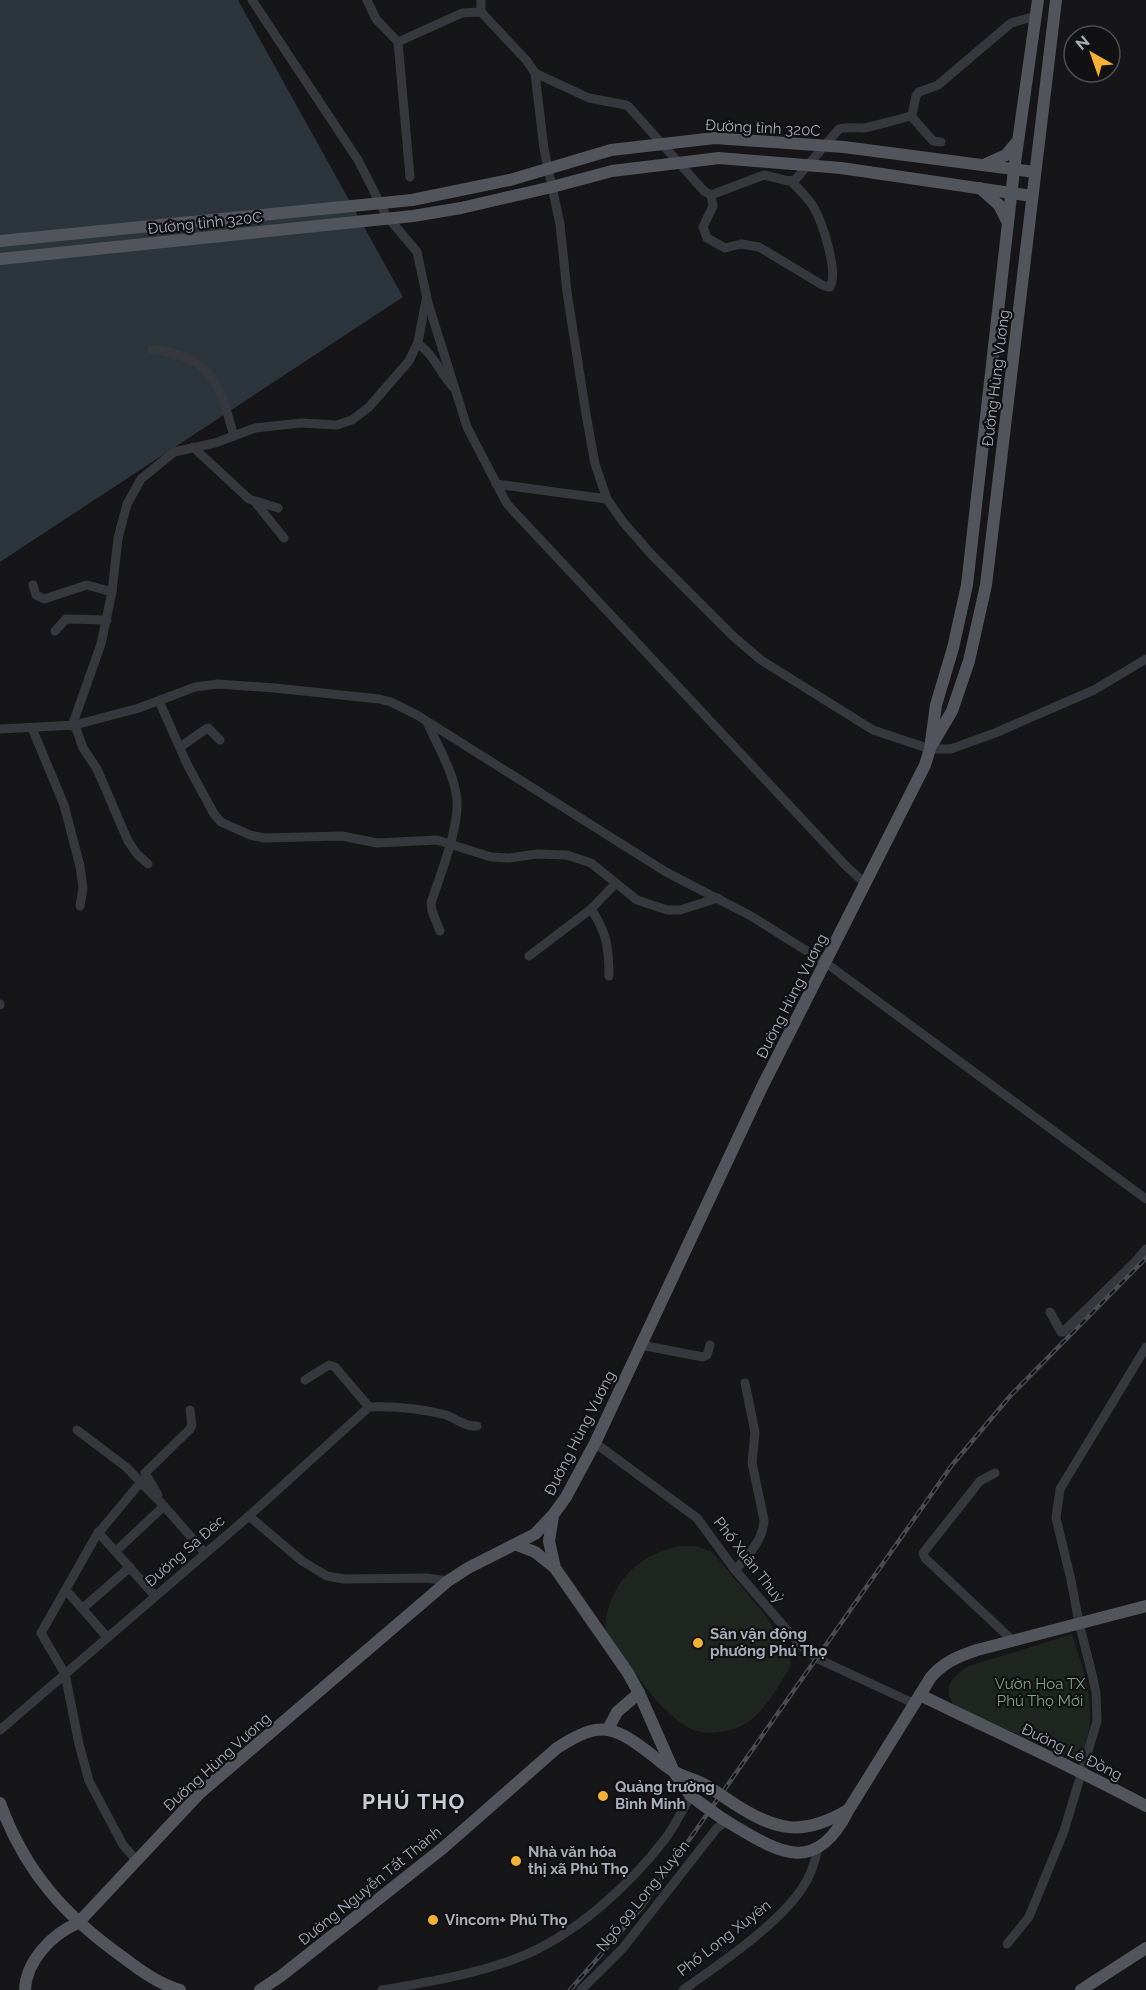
<svg xmlns="http://www.w3.org/2000/svg" width="1146" height="1990" viewBox="0 0 1146 1990" font-family="Raleway,sans-serif">
<style>
.green{fill:#1e261f}
.water{fill:#2c353c}
.lines{fill:none;stroke-linecap:round;stroke-linejoin:round}
.minor{stroke:#37383d;stroke-width:9}
.major{stroke:#53555c;stroke-width:12}
.rail-casing{stroke:#4a4c52;stroke-width:4.5}
.rail{stroke:#111113;stroke-width:2;stroke-dasharray:7;stroke-linecap:butt}
.major-bridge{stroke:#53555c;stroke-width:12}
.poi-dot{fill:#f2b134;stroke:#111113;stroke-width:2}
.labels{text-anchor:middle;stroke-width:4.5;stroke-linejoin:round;paint-order:stroke}
.street-label{font-size:15px;fill:#a8adb8;stroke:#111113}
.poi-label{font-size:15px;font-weight:bold;fill:#a8adb8;stroke:#111113;text-anchor:start}
.park-label{font-size:15px;fill:#7fa381;stroke:#111113}
.district-label{font-size:21px;font-weight:bold;letter-spacing:1.5px;fill:#c9ccd4;stroke:#111113}
</style>
<rect width="100%" height="100%" fill="#161618"/>
<!-- green -->
<g class="green">
<path d="M682,1546H696L712,1552L762,1611L789,1650L791,1666C776,1689 762,1720 734,1729C721,1733 702,1735 689,1728C662,1713 643,1683 624,1659C619,1652 611,1644 608,1637C603,1627 606,1616 609,1606C621,1571 647,1552 682,1546Z"/>
<path d="M1072,1634C1081,1663 1092,1692 1090,1723C1089,1734 1084,1746 1082,1756L1074,1759L955,1707C941,1688 951,1677 969,1666Z"/>
</g>
<!-- water -->
<polygon class="water" points="0,0 238,0 403,297 0,562"/>
<g class="lines">
<!-- minor -->
<g class="minor">
<polyline points="252,0 358,160 386,215 417,252 428,303 467,427 507,504 847,867 866,884"/>
<polyline points="367,0 376,19 398,42 410,177"/>
<polyline points="481,12 481,0"/>
<polyline points="398,42 462,13 481,12 527,61 535,73 544,149 560,224 567,292 586,414 595,464 607,499 623,522 651,554 734,637 761,660 873,730 930,749 951,749 995,733 1094,690 1146,659"/>
<path d="M535,73L589,98L626,105L629,107L704,191L711,195L713,206L703,227L707,238L725,248L741,244L759,247L824,286L830,287C839,272 822,221 813,206C807,197 799,189 791,181"/>
<polyline points="911,116 933,141 941,142"/>
<path d="M711,195L764,175L789,181L795,180L839,129C848,127 856,128 864,128C870,127 909,117 912,115L916,96L919,92L938,85L1011,23L1036,16"/>
<path d="M418,344C433,353 441,375 454,388"/>
<path d="M152,349C160,349 168,352 175,354C218,365 223,399 234,436"/>
<polyline points="193,447 249,499 278,508"/>
<polyline points="496,484 607,499"/>
<polyline points="255,502 284,538"/>
<polyline points="33,585 36,595 44,599 87,585 112,592"/>
<polyline points="55,631 66,619 107,620"/>
<polyline points="159,701 187,764 214,814 221,822 250,835 264,838 342,836 377,843 437,840 491,857 509,858 537,854 567,855 591,863 637,900 667,910 680,910 718,898"/>
<path d="M427,722C438,747 454,772 457,800C459,829 440,875 431,903L432,911L440,931"/>
<polyline points="75,725 83,748 97,769 128,841 137,854 148,864"/>
<polyline points="72,726 101,644 112,592 118,538 127,504 141,479 174,452 215,443 255,428 301,423 337,425 352,420 369,407 409,361 418,342 426,300"/>
<polyline points="32,728 64,805 80,866 83,888 80,906"/>
<polyline points="0,729 75,725 139,708 195,687 218,684 275,688 379,699 391,702 417,715 666,872 751,916 826,963 1146,1199"/>
<polyline points="180,747 206,729 208,728 220,740"/>
<path d="M591,909C607,933 609,948 609,976"/>
<polyline points="529,956 591,909 616,883"/>
<polyline points="0,1004 0,1005"/>
<polyline points="1050,1312 1061,1332 1063,1332 1135,1262 1146,1249"/>
<polyline points="641,1345 703,1357 707,1355 710,1345"/>
<polyline points="305,1380 329,1365 335,1367 369,1407"/>
<polyline points="77,1430 126,1467 164,1506 205,1553"/>
<polyline points="595,1443 697,1518 735,1570 800,1645 816,1658 915,1704"/>
<polyline points="995,1473 980,1481 923,1553 925,1558 1012,1640"/>
<polyline points="158,1495 145,1473 190,1429 192,1425 190,1410"/>
<polyline points="249,1516 302,1561 327,1576 344,1579 427,1578 448,1581"/>
<polyline points="98,1532 155,1596"/>
<polyline points="116,1551 164,1506"/>
<path d="M735,1570C748,1555 763,1541 764,1520L752,1463L755,1432L745,1383"/>
<polyline points="66,1590 107,1637"/>
<polyline points="83,1608 130,1567"/>
<path d="M0,1730L249,1516L369,1407C394,1406 422,1409 446,1415C457,1419 465,1427 477,1426"/>
<polyline points="137,1861 123,1845 89,1781 79,1744 65,1674 41,1633 96,1536 140,1483"/>
<polyline points="1007,1944 1029,1917 1064,1831 1097,1721 1096,1693 1092,1674 1079,1623 1071,1580 1056,1518 1060,1489 1146,1347"/>
<path d="M382,1990C429,1982 476,1974 520,1957C575,1935 630,1885 665,1839C675,1826 682,1810 691,1796"/>
<polyline points="581,1990 623,1948 717,1828 727,1821"/>
<path d="M683,1990C720,1964 779,1924 803,1887C811,1875 815,1862 818,1848"/>
</g>
<!-- major -->
<g class="major">
<polyline points="986,164 1006,155 1017,142"/>
<polyline points="980,188 999,205 1008,223"/>
<polyline points="0,241 412,200 510,180 611,150 715,138 844,147 1035,172"/>
<polyline points="0,259 413,216 461,208 552,187 612,171 719,158 841,168 1032,196"/>
<polyline points="933,743 952,711 969,661 986,585 1056,0"/>
<polyline points="553,1516 549,1541 555,1568 628,1673 639,1693 674,1772 691,1796 699,1802"/>
<polyline points="517,1545 535,1552 554,1567"/>
<path d="M920,1695C996,1732 1072,1766 1146,1806"/>
<polyline points="608,1729 617,1712 639,1693"/>
<path d="M0,1803C25,1872 66,1917 124,1958C141,1971 159,1984 180,1990"/>
<path d="M733,1803C776,1831 802,1837 848,1810"/>
<path d="M723,1819C774,1849 814,1881 849,1809L931,1677C944,1662 959,1656 977,1650L1146,1606"/>
<path d="M25,1990C26,1961 52,1934 78,1923L200,1793L448,1581L468,1568L535,1534L553,1515L566,1497L595,1443L762,1087L925,765L930,749L936,705L953,648L967,585L1014,170L1038,0"/>
<path d="M260,1990L281,1976L443,1848L557,1748C600,1720 613,1725 652,1755C659,1761 667,1768 675,1772C686,1778 698,1780 709,1787"/>
<polyline points="1081,1990 1146,1948"/>
</g>
<defs>
<polyline id="rail" points="570,1990 642,1907 952,1465 1011,1395 1146,1258"/>
</defs>
<!-- rail casing -->
<use href="#rail" class="rail-casing"/>
<!-- rail -->
<use href="#rail" class="rail"/>
<!-- major-bridge -->
<g class="major-bridge">
<polyline points="709,1787 733,1803"/>
<polyline points="699,1802 723,1819"/>
</g>
</g>
<!-- markers -->
<g class="poi-dot">
<circle cx="698" cy="1643" r="6"/>
<circle cx="603" cy="1796" r="6"/>
<circle cx="516" cy="1861" r="6"/>
<circle cx="433" cy="1920" r="6"/>
</g>
<g class="labels">
<!-- street labels -->
<g class="street-label">
<text transform="translate(763 128) rotate(3)" y="5">Đường tỉnh 320C</text>
<text transform="translate(205 223) rotate(-6)" y="5">Đường tỉnh 320C</text>
<text transform="translate(996 378) rotate(-83)" y="5">Đường Hùng Vương</text>
<text transform="translate(792 996) rotate(-63)" y="5">Đường Hùng Vương</text>
<text transform="translate(580 1433) rotate(-63)" y="5">Đường Hùng Vương</text>
<text transform="translate(185 1551) rotate(-41)" y="5">Đường Sa Đéc</text>
<text transform="translate(749 1560) rotate(52)" y="5">Phố Xuân Thuỷ</text>
<text transform="translate(1072 1752) rotate(26)" y="5">Đường Lê Đồng</text>
<text transform="translate(217 1762) rotate(-42)" y="5">Đường Hùng Vương</text>
<text transform="translate(370 1886) rotate(-39)" y="5">Đường Nguyễn Tất Thành</text>
<text transform="translate(643 1896) rotate(-51)" y="5">Ngõ 99 Long Xuyên</text>
<text transform="translate(724 1938) rotate(-38)" y="5">Phố Long Xuyên</text>
</g>
<!-- poi labels -->
<g class="poi-label">
<text x="710" y="1639">Sân vận động<tspan x="710" dy="17">phường Phú Thọ</tspan></text>
<text x="615" y="1792">Quảng trường<tspan x="615" dy="17">Bình Minh</tspan></text>
<text x="528" y="1857">Nhà văn hóa<tspan x="528" dy="17">thị xã Phú Thọ</tspan></text>
<text x="445" y="1925">Vincom+ Phú Thọ</text>
</g>
<!-- park labels -->
<g class="park-label">
<text x="1040" y="1689">Vườn Hoa TX<tspan x="1040" dy="17">Phú Thọ Mới</tspan></text>
</g>
<!-- district labels -->
<g class="district-label">
<text x="414" y="1809">PHÚ THỌ</text>
</g>
</g>
<!-- north arrow -->
<g transform="translate(1092 54) rotate(320)"><circle r="28" fill="#111113" stroke="#4d4f55" stroke-width="1.5"/>
<path d="M0-4.5L10 22L0 15L-10 22Z" fill="#f2b134"/>
<text y="-9" font-size="16" font-weight="bold" text-anchor="middle" fill="#a8adb8">N</text>
</g>
</svg>
